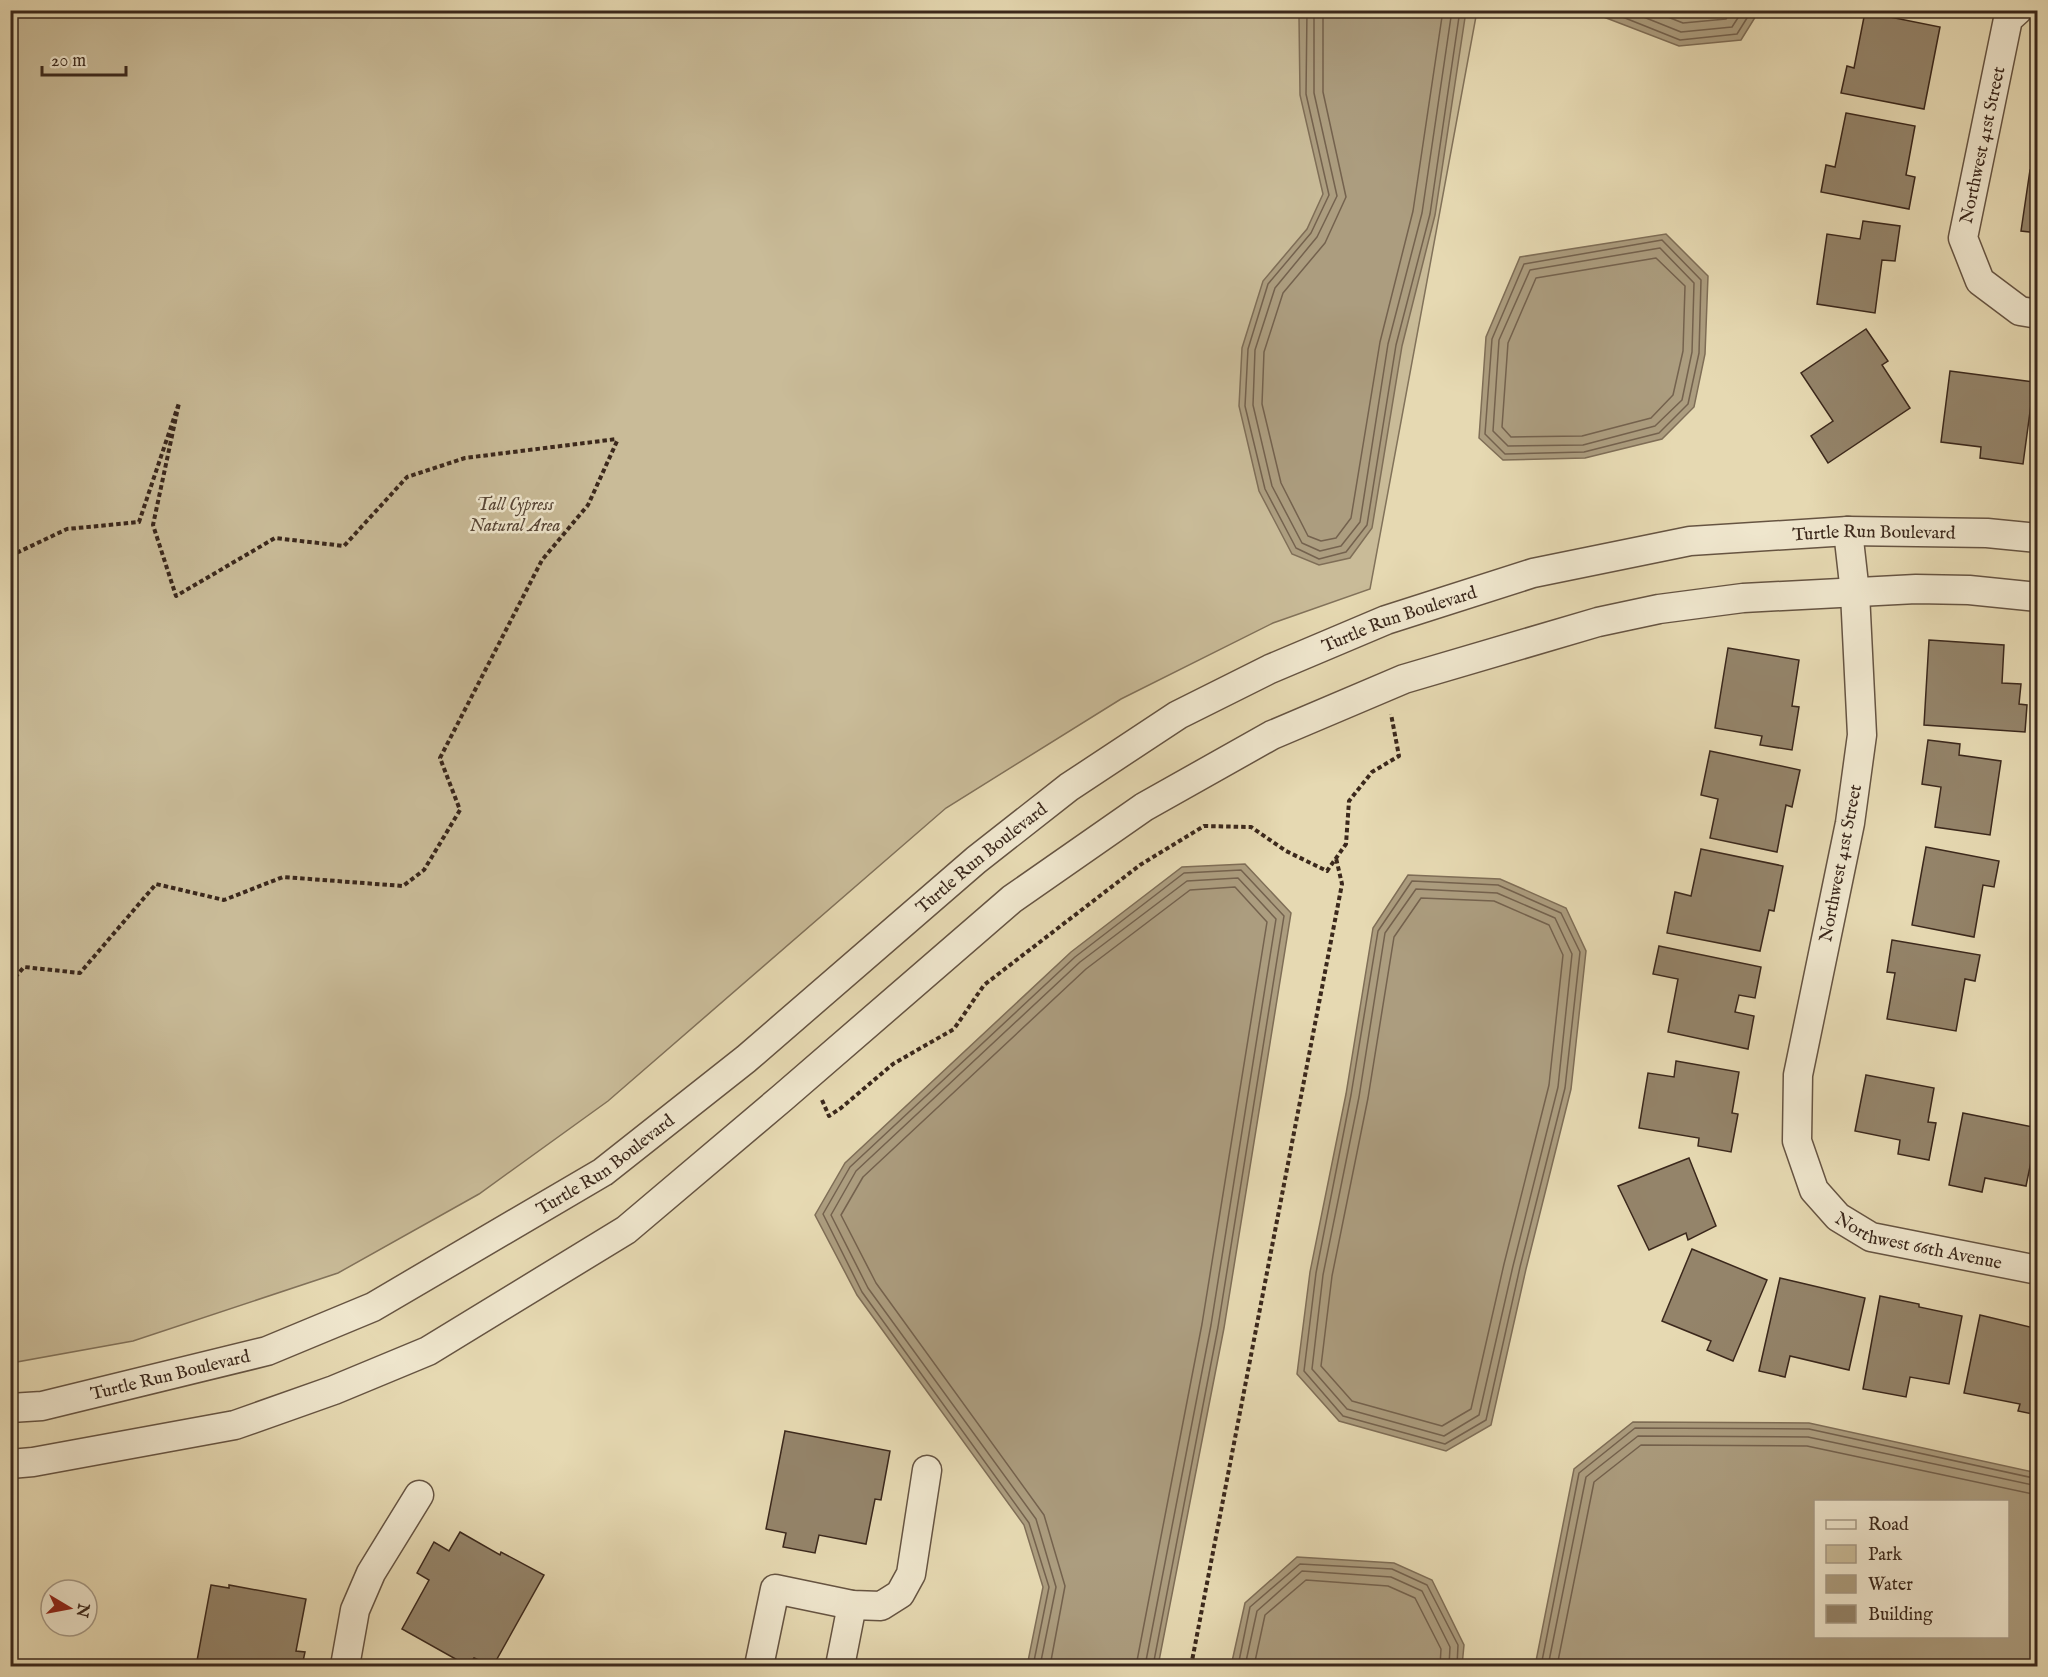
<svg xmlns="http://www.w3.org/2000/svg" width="2048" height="1677" viewBox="0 0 2048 1677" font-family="'IM FELL English',serif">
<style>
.green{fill:#c9bb98;stroke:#82725a;stroke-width:1.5}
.water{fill:#ac9d7f;stroke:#7f6e57;stroke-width:1.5;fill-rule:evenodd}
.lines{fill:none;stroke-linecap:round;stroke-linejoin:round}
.shore{stroke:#74624e;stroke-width:1.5}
.building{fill:#94846a;stroke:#3b281c;stroke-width:1.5}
.minor-casing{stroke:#665442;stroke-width:31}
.path{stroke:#3b281c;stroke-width:4;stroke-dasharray:4.5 3;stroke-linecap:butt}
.minor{stroke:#efe6cd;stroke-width:28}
.labels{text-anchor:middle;stroke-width:5;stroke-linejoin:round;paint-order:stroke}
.street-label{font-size:18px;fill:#3b281c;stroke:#efe6cd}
.park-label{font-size:18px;font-style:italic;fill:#574535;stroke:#efe6cd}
</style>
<rect width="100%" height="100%" fill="#e6d9b2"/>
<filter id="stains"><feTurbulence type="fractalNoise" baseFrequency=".00333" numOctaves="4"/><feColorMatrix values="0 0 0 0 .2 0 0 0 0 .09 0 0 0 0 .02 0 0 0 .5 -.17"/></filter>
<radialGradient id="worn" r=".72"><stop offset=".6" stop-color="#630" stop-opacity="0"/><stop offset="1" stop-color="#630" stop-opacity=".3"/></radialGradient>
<!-- green -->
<polygon class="green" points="11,11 1477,11 1370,589 1273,623 1121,699 946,808 608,1101 479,1194 338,1273 133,1341 11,1363"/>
<!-- water -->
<g class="water">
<polygon points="1301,11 1466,11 1435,215 1402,346 1372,528 1350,558 1319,565 1292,554 1259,491 1239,406 1242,348 1263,281 1307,229 1323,194 1300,95 1299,17"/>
<polygon points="1588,11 1759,10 1759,11 1741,40 1679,46"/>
<polygon points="1666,234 1708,276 1705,354 1694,407 1662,439 1585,458 1503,460 1479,438 1486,337 1520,257"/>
<polygon points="1245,864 1291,913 1224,1328 1158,1666 1027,1666 1043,1587 1024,1525 857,1295 815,1215 845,1163 1071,952 1182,867"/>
<polygon points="1408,875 1500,879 1566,908 1586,951 1571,1089 1526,1269 1491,1425 1446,1451 1339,1421 1297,1374 1310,1272 1346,1094 1373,928"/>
<path d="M1633,1422L1809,1423L2037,1473V1666H1535L1574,1469ZM1816,1502H2008V1636H1816Z"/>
<polygon points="1297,1557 1394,1563 1432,1580 1464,1645 1462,1666 1231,1666 1245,1603"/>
</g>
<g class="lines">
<!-- shore -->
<g class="shore">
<polyline points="1307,10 1306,94 1329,195 1311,233 1268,284 1248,349 1245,406 1265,489 1296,548 1319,559 1346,552 1367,525 1396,345 1430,214 1460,10"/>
<polyline points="1314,10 1314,93 1337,196 1317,237 1275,288 1255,350 1253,405 1272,486 1302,543 1320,551 1341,546 1360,522 1388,344 1422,213 1452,10"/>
<polyline points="1323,10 1323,92 1346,197 1325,243 1283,293 1264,352 1262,404 1281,483 1308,536 1321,541 1336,538 1351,518 1380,342 1413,211 1443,10"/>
<polyline points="1605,10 1680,40 1737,34 1752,10"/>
<polyline points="1626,10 1681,32 1732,27 1743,10"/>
<polyline points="1650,10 1683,23 1726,19 1732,10"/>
<polygon points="1662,240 1701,280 1699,353 1688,404 1659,433 1584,452 1505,454 1485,434 1492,339 1524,264"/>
<polygon points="1660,248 1694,283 1692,352 1682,400 1655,426 1583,445 1508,446 1493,431 1499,340 1530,270"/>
<polygon points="1656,258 1685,286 1683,351 1673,395 1651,418 1582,436 1511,437 1502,427 1508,343 1536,278"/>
<polygon points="1412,881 1498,885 1561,913 1580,952 1565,1088 1520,1267 1486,1420 1445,1444 1343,1416 1304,1371 1316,1273 1351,1095 1378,931"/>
<polygon points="1416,889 1497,893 1555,918 1572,954 1558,1087 1513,1266 1479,1415 1444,1436 1347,1409 1312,1369 1323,1275 1359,1097 1385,933"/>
<polygon points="1421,898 1494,901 1549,925 1563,955 1549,1085 1504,1264 1471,1409 1442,1426 1352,1401 1321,1366 1332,1276 1368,1098 1394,937"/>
<polyline points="1033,1666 1049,1587 1029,1523 862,1292 823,1214 850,1167 1075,957 1184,873 1241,870 1284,916 1218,1327 1153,1666"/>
<polyline points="1040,1666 1056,1587 1036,1519 868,1288 831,1215 856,1171 1080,962 1187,881 1238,878 1276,919 1211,1325 1145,1666"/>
<polyline points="1050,1666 1065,1586 1044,1515 876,1283 841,1215 863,1177 1086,969 1190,890 1235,887 1267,922 1202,1324 1136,1666"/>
<polyline points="1238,1666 1250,1607 1300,1564 1392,1569 1427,1585 1458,1645 1457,1666"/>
<polyline points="1245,1666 1257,1611 1302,1571 1391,1577 1422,1591 1450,1647 1449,1666"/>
<polyline points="1254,1666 1265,1615 1306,1580 1388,1586 1415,1598 1441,1649 1440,1666"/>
<polyline points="1541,1666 1579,1473 1635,1428 1809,1429 2038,1479"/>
<polyline points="1548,1666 1586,1477 1638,1436 1808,1437 2038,1486"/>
<polyline points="1557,1666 1594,1482 1641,1445 1807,1446 2038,1495"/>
</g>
</g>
<!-- building -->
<g class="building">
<polygon points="1865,12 1940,27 1924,109 1841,93 1847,66 1854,68"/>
<polygon points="1846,113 1915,126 1906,175 1915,177 1909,209 1821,192 1826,165 1835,167"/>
<polygon points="2030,170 2038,171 2038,233 2021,231"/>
<polygon points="1863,221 1900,226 1895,261 1882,260 1875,313 1817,304 1827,234 1860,239"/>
<polygon points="1866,329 1888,361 1882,365 1910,408 1828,463 1811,436 1833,421 1801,373"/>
<polygon points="1950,371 2034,382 2023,464 1980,458 1981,447 1941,442"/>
<polygon points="1929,640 2004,645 2002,683 2021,684 2019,704 2027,705 2025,732 1924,725"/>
<polygon points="1728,648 1799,660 1792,706 1799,707 1792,750 1760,745 1762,736 1715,728"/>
<polygon points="1928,740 1960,744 1959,755 2001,761 1990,835 1935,827 1941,787 1922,784"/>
<polygon points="1710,751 1800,770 1792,807 1786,805 1777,852 1710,838 1718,799 1701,795"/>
<polygon points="1926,847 1999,861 1994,887 1983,885 1974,937 1912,925"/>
<polygon points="1701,849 1783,866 1774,911 1769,910 1760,951 1667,933 1675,892 1691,896"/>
<polygon points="1892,940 1980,955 1975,981 1965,979 1956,1031 1887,1019 1895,973 1887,972"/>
<polygon points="1659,946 1761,967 1755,998 1739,995 1735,1012 1754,1016 1748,1049 1668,1032 1678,979 1653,974"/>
<polygon points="1676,1061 1739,1072 1732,1113 1738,1114 1731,1152 1698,1146 1699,1138 1639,1128 1648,1073 1674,1077"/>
<polygon points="1866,1075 1934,1088 1928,1122 1936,1123 1929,1160 1898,1154 1900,1140 1855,1131"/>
<polygon points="1963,1113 2038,1128 2026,1186 1985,1178 1982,1192 1949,1185"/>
<polygon points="1689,1158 1716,1226 1688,1240 1686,1233 1649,1250 1618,1186"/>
<polygon points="1692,1249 1767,1280 1733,1361 1707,1350 1711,1341 1662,1321"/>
<polygon points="1780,1278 1865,1298 1849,1370 1790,1356 1785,1377 1759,1371"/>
<polygon points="1880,1296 1919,1304 1919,1307 1962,1316 1949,1384 1910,1377 1906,1397 1863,1389"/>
<polygon points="1980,1315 2038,1329 2038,1415 2018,1411 2020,1404 1964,1393"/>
<polygon points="785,1431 890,1451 881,1500 875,1499 866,1544 819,1535 815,1553 783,1547 786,1533 766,1529"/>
<polygon points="460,1532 500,1555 501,1552 544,1575 493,1666 474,1658 468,1666 402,1629 429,1580 417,1573 434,1542 449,1551"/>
<polygon points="211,1585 229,1588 229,1585 306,1599 296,1651 305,1652 302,1666 196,1666"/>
</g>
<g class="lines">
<defs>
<g id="minor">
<polyline points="2018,10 2008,19 1963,238 1980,281 2020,311 2038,314"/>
<path id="s1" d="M1848,531L1855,593L1862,735L1850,823L1798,1075L1797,1141L1814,1190L1838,1217L1871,1237L2038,1270"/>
<path id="s2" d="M10,1408L42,1406L267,1351L373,1307L603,1172L746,1059L976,860L1069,787L1178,715L1270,669L1386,620L1533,573L1690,541L1848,531L1987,533L2038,538"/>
<polyline points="10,1464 33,1462 235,1425 334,1390 428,1351 626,1230 782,1098 1012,899 1144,807 1272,735 1404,679 1598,622 1659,609 1743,598 1916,589 1969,590 2038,597"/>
<polyline points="345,1666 355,1610 371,1573 419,1495"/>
<polyline points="759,1666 775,1589 852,1605 881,1606 900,1594 911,1574 927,1470"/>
<polyline points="840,1666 852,1605"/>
</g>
</defs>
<!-- minor casing -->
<use href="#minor" class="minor-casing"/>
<!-- path -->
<g class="path">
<polyline points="10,556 67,529 139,522 179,403 153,525 176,596 275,538 344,546 407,477 465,458 617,439"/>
<polyline points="10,983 24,967 80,973 156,884 224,900 283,877 403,886 424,870 460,810 440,758 542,560 588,505 618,439"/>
<polyline points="822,1100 829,1116 841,1108 893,1064 954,1029 984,985 1140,865 1204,826 1251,827 1286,851 1327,871 1346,844 1349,801 1372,772 1399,756 1391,714"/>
<polyline points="1191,1666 1342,884 1336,858"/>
</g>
<!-- minor -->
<use href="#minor" class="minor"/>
</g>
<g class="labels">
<!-- street labels -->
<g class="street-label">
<text transform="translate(1982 145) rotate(-78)" y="6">Northwest 41st Street</text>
<text dy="6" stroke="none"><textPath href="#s2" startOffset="2108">Turtle Run Boulevard</textPath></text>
<text dy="6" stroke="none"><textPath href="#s2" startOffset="1622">Turtle Run Boulevard</textPath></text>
<text dy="6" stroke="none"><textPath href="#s2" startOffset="1137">Turtle Run Boulevard</textPath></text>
<text transform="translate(1840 863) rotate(-79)" y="6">Northwest 41st Street</text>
<text dy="6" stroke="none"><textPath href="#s2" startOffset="651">Turtle Run Boulevard</textPath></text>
<text dy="6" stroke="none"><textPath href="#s1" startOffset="790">Northwest 66th Avenue</textPath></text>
<text dy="6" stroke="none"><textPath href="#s2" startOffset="164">Turtle Run Boulevard</textPath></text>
</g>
<!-- park labels -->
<g class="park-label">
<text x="515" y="510">Tall Cypress<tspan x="515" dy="21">Natural Area</tspan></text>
</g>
</g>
<!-- margin -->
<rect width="2048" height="1677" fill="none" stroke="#e6d9b2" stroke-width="36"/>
<rect x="12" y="12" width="2024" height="1653" fill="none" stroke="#3b281c" stroke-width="3"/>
<rect x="18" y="18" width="2012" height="1641" fill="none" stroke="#3b281c" stroke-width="1.5"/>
<!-- legend -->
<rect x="1814" y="1500" width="195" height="138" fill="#efe6cd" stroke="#a79a86" stroke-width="1.5"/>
<rect x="1826" y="1520" width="30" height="9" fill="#efe6cd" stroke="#a79a86" stroke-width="1.5"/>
<text x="1868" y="1530" font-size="18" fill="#3b281c">Road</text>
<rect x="1826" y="1545" width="30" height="18" fill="#c9bb98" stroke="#a79a86" stroke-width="1.5"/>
<text x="1868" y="1560" font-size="18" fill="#3b281c">Park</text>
<rect x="1826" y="1575" width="30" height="18" fill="#ac9d7f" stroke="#a79a86" stroke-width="1.5"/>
<text x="1868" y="1590" font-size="18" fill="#3b281c">Water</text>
<rect x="1826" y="1605" width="30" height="18" fill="#94846a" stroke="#a79a86" stroke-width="1.5"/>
<text x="1868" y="1620" font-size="18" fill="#3b281c">Building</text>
<!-- north arrow -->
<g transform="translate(69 1608) rotate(100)"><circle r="28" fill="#efe6cd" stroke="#a79a86" stroke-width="1.5"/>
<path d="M0-4.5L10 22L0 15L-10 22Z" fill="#8f2418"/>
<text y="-9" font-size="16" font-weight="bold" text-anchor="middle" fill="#3b281c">N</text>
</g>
<!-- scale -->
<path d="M42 66v9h84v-9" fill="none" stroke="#3b281c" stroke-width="3"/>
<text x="51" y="66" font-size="18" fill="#3b281c" stroke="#efe6cd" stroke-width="4.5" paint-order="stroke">20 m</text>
<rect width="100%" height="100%" filter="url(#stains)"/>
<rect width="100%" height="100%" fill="url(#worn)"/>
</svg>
